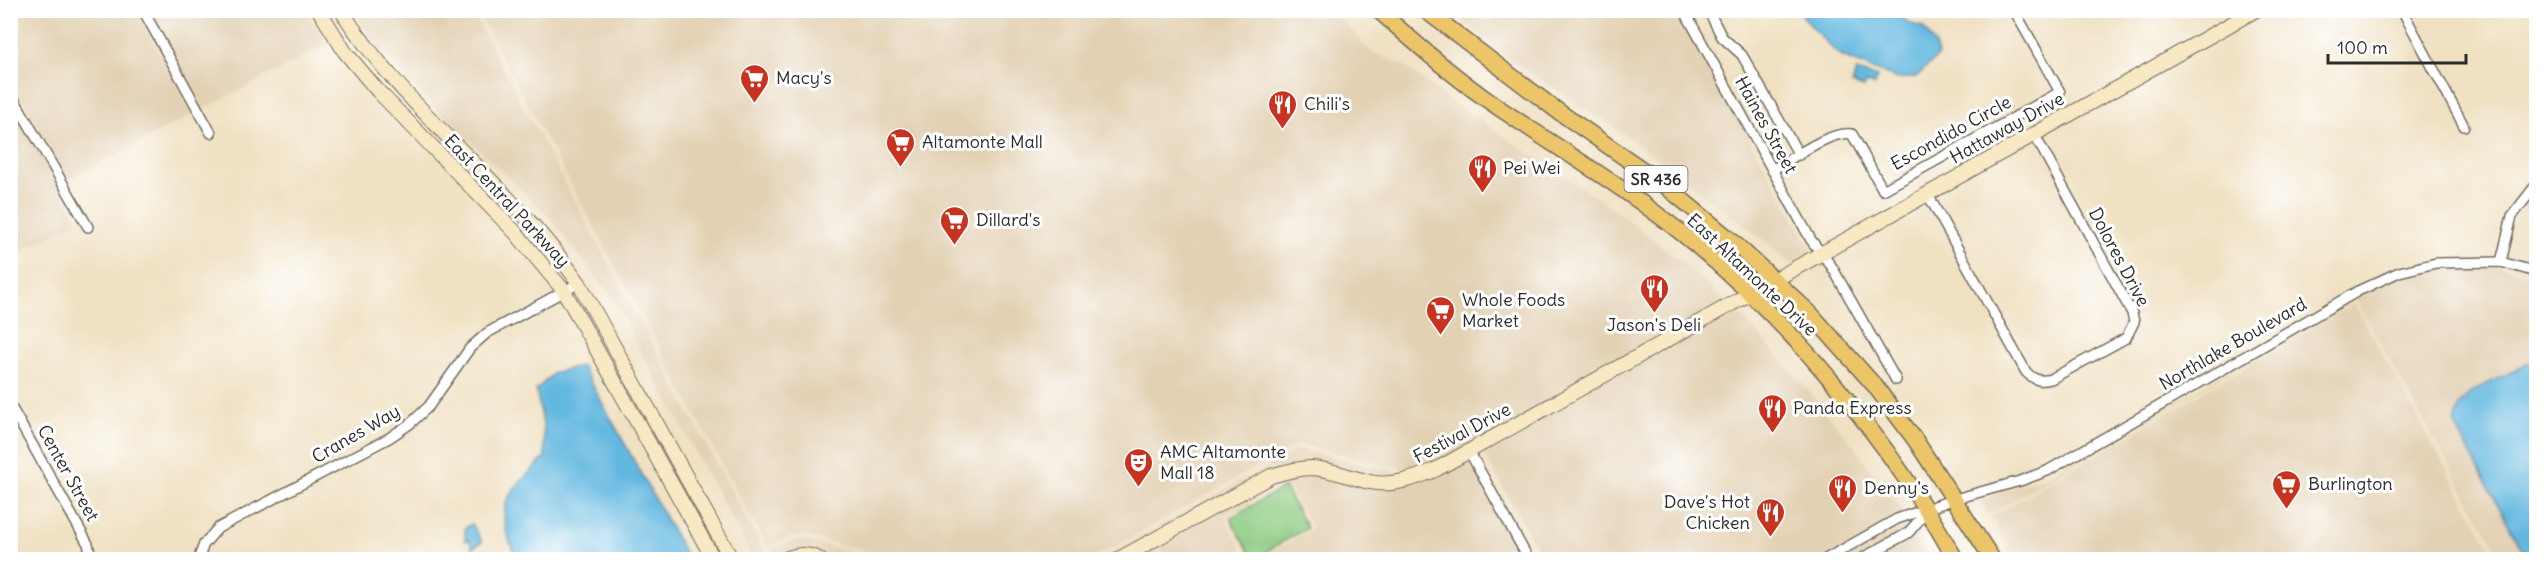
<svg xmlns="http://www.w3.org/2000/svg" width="2547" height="570" viewBox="0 0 2547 570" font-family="Delius,sans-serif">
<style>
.built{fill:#e3d1b4}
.green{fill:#8dcb81;stroke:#5c7b56;stroke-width:1.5}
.water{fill:#64b8e0;stroke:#487286;stroke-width:1.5}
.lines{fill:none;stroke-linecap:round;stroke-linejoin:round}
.street-casing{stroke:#706b60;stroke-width:12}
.secondary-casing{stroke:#706b60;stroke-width:16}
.primary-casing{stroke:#706b60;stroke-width:18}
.street{stroke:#fff;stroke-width:9}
.secondary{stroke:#f8e8c3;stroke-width:14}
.primary{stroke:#edc569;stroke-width:15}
.labels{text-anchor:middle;stroke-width:6;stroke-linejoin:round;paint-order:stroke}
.shield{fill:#fff;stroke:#6b6b6b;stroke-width:1.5}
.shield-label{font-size:16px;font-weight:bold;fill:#2b2b2b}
.poi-label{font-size:18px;fill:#2b2b2b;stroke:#fff;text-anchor:start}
.street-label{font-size:18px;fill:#2b2b2b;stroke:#fff}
</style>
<rect width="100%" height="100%" fill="#fff"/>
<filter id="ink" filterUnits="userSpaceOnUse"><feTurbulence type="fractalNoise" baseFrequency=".0167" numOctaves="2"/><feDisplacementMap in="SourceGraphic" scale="12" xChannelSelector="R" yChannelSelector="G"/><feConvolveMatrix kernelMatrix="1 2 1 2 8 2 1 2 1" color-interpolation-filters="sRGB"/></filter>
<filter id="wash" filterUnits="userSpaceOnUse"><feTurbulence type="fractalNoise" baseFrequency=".008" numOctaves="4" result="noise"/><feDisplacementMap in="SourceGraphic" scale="24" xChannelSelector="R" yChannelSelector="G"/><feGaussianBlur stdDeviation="1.35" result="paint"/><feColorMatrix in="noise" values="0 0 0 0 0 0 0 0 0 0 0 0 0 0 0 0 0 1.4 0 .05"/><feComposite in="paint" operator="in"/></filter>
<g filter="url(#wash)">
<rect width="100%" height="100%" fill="#f0e1c3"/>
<!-- built -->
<g class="built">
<polygon points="25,11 137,11 190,108 199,102 150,11 308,11 328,44 67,180 11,81 10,18"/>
<polygon points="354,11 472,11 763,549 768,551 793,541 804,540 878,559 832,559 819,556 787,559 753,559 611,296 549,217 411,84 368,35"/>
<polygon points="477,11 1334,11 1371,52 1403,65 1446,98 1608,205 1677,258 1743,318 1809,391 1857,450 1885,491 1898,503 1930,559 1543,559 1476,440 1467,436 1408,470 1298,444 1092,559 895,559 805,536 792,537 767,547"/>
<polygon points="1452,11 1678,11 1813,252 1790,266 1774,248 1626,135 1512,61"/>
<polygon points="11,102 78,221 16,255 10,244"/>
<polygon points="2500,266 2536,278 2536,360 2472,391 2454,423 2527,559 2502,559 2355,299 1988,515 1980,502 1999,492 2049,475 2360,295 2400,276 2436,267"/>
<polygon points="2354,303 2497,559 2015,559 1991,517"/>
<polygon points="1467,441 1473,443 1435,464 1400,477 1373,477 1331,466 1242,485 1108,559 1100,560 1298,449 1408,474"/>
<polygon points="1466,458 1523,559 1259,559 1311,530 1311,526 1285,483 1226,516 1226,520 1248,559 1225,559 1161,551 1163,542 1272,480 1313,473 1370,487"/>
<polygon points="1159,545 1156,555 1194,559 1132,560"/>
</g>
<!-- green -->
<polygon class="green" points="1284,487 1307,528 1253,559 1230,518"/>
<!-- water -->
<g class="water">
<polygon points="1799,11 1893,11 1911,24 1923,27 1935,44 1938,56 1916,77 1897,79 1840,56 1815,31"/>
<polygon points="1856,71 1877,77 1875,85 1866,83 1864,88 1852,84"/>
<polygon points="2536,360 2536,559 2527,559 2454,423 2459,406 2472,391"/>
<path d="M582,366L688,559H517C491,502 506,497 545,457L543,424L536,390L555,372Z"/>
<polygon points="472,524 482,542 472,548 470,540 465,541 465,528"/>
</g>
</g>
<g filter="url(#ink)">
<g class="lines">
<defs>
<g id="street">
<polyline points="143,10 211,133"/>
<polyline points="1684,10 1811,240 1832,267 1896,380"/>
<polyline points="1708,10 1722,37 1742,55 1799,155"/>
<polyline points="2402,10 2464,126"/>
<polyline points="2536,62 2536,63"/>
<polyline points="10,92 88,227"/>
<path d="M1772,170C1792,159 1830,130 1852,134L1883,190L2060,92L2014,10"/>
<path d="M1927,193L2026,372C2034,380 2040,382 2051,379L2126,338L2134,322L2132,313L2034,134"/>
<polyline points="2501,262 2512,216 2536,185"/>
<polyline points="10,405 88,544 92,560"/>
<polyline points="1469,451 1529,560"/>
<polyline points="198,560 204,544 218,528 389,438 411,423 429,406 470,348 487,333 579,283"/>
<polyline points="1824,560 1897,519 1955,499 2020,481 2047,471 2358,291 2399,272 2436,263 2501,262 2536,272"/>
<polyline points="1859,560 1908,533 1928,510"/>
</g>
<g id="secondary">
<polyline points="319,10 345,52 378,91 515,232 564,291 714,560"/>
<path d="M341,10C405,111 510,184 579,283L732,560"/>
<path d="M783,560C796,554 808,552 820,560"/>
<path d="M1117,560L1271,476C1284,472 1298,468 1312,468C1332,469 1351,478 1370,482C1394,487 1416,478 1437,469L2256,10"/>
</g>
<g id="primary">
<path d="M1378,10C1413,41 1448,72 1486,99C1552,145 1622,185 1684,235C1793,324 1887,437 1956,560"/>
<polyline points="1425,10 1555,109 1663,184 1732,241 1810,313 1875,386 1916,441 1993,560"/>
</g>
</defs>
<!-- street casing -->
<use href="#street" class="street-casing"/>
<!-- secondary casing -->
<use href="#secondary" class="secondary-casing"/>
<!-- primary casing -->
<use href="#primary" class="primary-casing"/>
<!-- street -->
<use href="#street" class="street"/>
<!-- secondary -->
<use href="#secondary" class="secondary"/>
<!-- primary -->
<use href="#primary" class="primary"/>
</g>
</g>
<!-- icons -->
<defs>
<symbol id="supermarket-pin" viewBox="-11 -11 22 30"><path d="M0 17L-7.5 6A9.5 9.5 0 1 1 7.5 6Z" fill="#c8321e" stroke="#fff"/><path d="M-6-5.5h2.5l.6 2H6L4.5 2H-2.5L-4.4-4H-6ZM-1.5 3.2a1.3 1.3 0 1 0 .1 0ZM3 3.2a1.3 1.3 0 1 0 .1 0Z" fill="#fff"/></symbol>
<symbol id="restaurant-pin" viewBox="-11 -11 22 30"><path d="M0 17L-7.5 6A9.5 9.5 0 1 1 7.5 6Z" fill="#c8321e" stroke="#fff"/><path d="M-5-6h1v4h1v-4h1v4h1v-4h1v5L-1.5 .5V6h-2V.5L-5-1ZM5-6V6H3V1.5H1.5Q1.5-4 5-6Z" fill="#fff"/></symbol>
<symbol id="theatre-pin" viewBox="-11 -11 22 30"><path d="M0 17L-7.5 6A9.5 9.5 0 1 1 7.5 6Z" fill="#c8321e" stroke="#fff"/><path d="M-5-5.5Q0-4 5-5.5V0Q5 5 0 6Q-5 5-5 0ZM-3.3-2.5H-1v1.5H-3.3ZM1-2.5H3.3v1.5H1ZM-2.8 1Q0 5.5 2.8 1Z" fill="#fff"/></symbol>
</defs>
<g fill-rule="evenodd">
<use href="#supermarket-pin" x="738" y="62" width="33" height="45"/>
<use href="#restaurant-pin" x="1266" y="88" width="33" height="45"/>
<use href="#supermarket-pin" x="884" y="126" width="33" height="45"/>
<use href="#restaurant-pin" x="1466" y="152" width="33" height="45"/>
<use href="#supermarket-pin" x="938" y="204" width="33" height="45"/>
<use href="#restaurant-pin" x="1638" y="272" width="33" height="45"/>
<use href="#supermarket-pin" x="1424" y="294" width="33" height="45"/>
<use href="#restaurant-pin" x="1756" y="392" width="33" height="45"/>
<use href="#theatre-pin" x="1122" y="446" width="33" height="45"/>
<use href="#supermarket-pin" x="2270" y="468" width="33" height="45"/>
<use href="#restaurant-pin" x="1826" y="472" width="33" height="45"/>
<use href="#restaurant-pin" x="1754" y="496" width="33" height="45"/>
</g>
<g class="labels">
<!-- shield labels -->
<rect class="shield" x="1624.5" y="166" width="63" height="26" rx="4.5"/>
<g class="shield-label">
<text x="1656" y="185">SR 436</text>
</g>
<!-- poi labels -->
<g class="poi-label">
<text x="776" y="84">Macy's</text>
<text x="1304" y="110">Chili's</text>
<text x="922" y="148">Altamonte Mall</text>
<text x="1503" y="174">Pei Wei</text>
<text x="976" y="226">Dillard's</text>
<text x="1462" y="306">Whole Foods<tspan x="1462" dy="21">Market</tspan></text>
<text x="1654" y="331" text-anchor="middle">Jason's Deli</text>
<text x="1793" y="414">Panda Express</text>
<text x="1160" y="458">AMC Altamonte<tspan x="1160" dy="21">Mall 18</tspan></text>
<text x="2308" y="490">Burlington</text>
<text x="1864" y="494">Denny's</text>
<text x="1750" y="508" text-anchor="end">Dave's Hot<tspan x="1750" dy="21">Chicken</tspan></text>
</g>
<!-- street labels -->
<g class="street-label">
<text transform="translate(1766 125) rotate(61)" y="6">Haines Street</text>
<text transform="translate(2007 128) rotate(-29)" y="6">Hattaway Drive</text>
<text transform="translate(1951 133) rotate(-29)" y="6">Escondido Circle</text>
<text transform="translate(507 201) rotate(47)" y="6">East Central Parkway</text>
<text transform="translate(2119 257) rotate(62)" y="6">Dolores Drive</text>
<text transform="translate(1752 275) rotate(43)" y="6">East Altamonte Drive</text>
<text transform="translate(2233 344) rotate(-30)" y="6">Northlake Boulevard</text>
<text transform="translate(1462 433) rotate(-28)" y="6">Festival Drive</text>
<text transform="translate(356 434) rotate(-30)" y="6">Cranes Way</text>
<text transform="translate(68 473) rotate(61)" y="6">Center Street</text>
</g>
</g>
<!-- margin -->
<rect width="2547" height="570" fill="none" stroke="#fff" stroke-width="36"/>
<!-- scale -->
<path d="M2328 54v9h138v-9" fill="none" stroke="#2b2b2b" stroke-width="3"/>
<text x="2337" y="54" font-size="18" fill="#2b2b2b" stroke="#ffffff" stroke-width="4.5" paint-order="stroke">100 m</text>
</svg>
